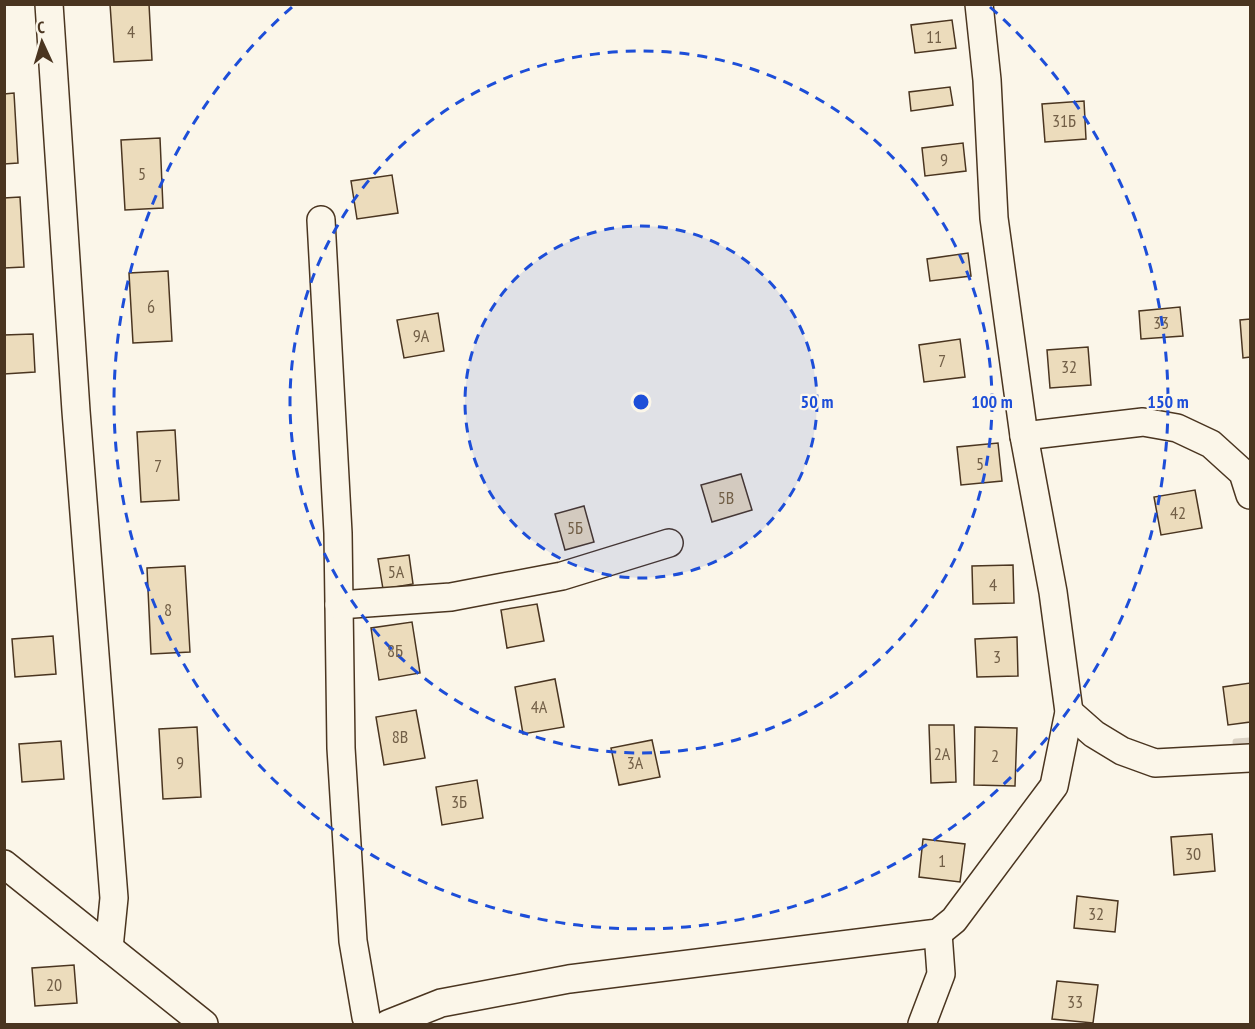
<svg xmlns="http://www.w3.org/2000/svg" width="1255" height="1029" viewBox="0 0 1255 1029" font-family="'PT Sans Narrow',sans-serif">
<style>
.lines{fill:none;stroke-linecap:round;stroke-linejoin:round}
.stream{stroke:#dcd4c6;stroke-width:7}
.building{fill:#ecdcbc;stroke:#4a3520;stroke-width:1.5}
.minor-casing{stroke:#4a3520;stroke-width:30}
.minor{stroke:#fbf6e9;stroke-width:27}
.ring{fill:none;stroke:#1d4ed8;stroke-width:3;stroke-dasharray:10 8}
.labels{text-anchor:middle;stroke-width:4.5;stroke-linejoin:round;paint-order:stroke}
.number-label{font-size:18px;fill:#725f47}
.centre{fill:#1d4ed8;stroke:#fbf6e9;stroke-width:3}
.ring-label{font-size:18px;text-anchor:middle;font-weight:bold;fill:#1d4ed8;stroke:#fbf6e9;stroke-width:4.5;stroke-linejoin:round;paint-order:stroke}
</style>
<rect width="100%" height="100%" fill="#fbf6e9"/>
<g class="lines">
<!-- stream -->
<polyline class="stream" points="1236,742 1250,741"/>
</g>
<!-- building -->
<g class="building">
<polygon points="110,4 149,4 152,60 114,62"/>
<polygon points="952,20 956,48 915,53 911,25"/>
<polygon points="950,87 953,105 911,111 909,92"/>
<polygon points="14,93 18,163 4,164 4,94"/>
<polygon points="1084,101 1086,139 1045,142 1042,104"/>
<polygon points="160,138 163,208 125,210 121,140"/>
<polygon points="963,143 966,171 925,176 922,148"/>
<polygon points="392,175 398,213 357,219 351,181"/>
<polygon points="20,197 24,267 4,268 4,198"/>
<polygon points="968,253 971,276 930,281 927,259"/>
<polygon points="168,271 172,341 133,343 129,273"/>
<polygon points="1180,307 1183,336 1141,339 1139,311"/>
<polygon points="438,313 444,351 404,358 397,320"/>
<polygon points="1250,319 1250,357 1243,358 1240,320"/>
<polygon points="33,334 35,372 4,374 4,335"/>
<polygon points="960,339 965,377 924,382 919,345"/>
<polygon points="1088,347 1091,385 1050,388 1047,350"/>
<polygon points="175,430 179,500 141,502 137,432"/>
<polygon points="998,443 1002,481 961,485 957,447"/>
<polygon points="741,474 752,510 712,522 701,485"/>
<polygon points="1195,490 1202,528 1161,535 1154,497"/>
<polygon points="584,506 594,542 565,550 555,514"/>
<polygon points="409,555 413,584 383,589 378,559"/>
<polygon points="1013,565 1014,603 973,604 972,566"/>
<polygon points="185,566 190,652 151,654 147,568"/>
<polygon points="537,604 544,641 507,648 501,610"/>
<polygon points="412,622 420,673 379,680 371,628"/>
<polygon points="53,636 56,674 15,677 12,639"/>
<polygon points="1017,637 1018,676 977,677 975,639"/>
<polygon points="555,679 564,727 523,734 515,687"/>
<polygon points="1250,683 1250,722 1228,725 1223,687"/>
<polygon points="416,710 425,758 384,765 376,717"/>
<polygon points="929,725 954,725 956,782 931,783"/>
<polygon points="197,727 201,797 163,799 159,729"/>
<polygon points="975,727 1017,728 1015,786 974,785"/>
<polygon points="652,740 660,777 619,785 611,748"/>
<polygon points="61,741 64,779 22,782 19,744"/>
<polygon points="477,780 483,818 442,825 436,787"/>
<polygon points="1212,834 1215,871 1174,875 1171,837"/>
<polygon points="923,839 965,844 960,882 919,877"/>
<polygon points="1077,896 1118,901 1115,932 1074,928"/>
<polygon points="74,965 77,1003 35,1006 32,968"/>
<polygon points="1057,981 1098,985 1093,1023 1052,1019"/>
</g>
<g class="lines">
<defs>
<g id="minor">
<polyline points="49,4 76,411 114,898 109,948"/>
<polyline points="321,220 338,533 341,748 353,941 366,1017 369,1024"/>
<polyline points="1024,436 1143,422 1177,428 1211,444 1243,473 1250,495"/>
<polyline points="339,605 451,597 562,576 669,543"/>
<polyline points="1069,712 1094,734 1122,751 1155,763 1250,758"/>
<polyline points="4,864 204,1024"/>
<polyline points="388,1024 441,1003 569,979 938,933 954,920 1054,786 1069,712 1053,592 1024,436 994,218 987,80 979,4"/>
<polyline points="922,1024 941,974 938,933"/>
</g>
</defs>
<!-- minor casing -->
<use href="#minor" class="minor-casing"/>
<!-- minor -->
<use href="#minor" class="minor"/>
</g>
<!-- distance rings -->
<circle cx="641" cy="402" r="176" fill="#1d4ed8" fill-opacity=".12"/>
<g class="ring">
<circle cx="641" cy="402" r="176"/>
<circle cx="641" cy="402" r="351"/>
<path d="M990 7A527 527 0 1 1 292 7"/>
</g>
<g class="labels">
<!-- number labels -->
<g class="number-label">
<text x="131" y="38">4</text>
<text x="934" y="43">11</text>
<text x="1064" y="127">31Б</text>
<text x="944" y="166">9</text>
<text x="142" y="180">5</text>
<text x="151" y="313">6</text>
<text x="1161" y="329">33</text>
<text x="421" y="342">9А</text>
<text x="942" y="367">7</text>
<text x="1069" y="373">32</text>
<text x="980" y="470">5</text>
<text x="158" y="472">7</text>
<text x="726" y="504">5В</text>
<text x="1178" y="519">42</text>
<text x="575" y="534">5Б</text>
<text x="396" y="578">5А</text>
<text x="993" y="591">4</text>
<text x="168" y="616">8</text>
<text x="395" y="657">8Б</text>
<text x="997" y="663">3</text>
<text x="539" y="713">4А</text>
<text x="400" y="743">8В</text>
<text x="942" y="760">2А</text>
<text x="995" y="762">2</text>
<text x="180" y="769">9</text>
<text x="635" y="769">3А</text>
<text x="459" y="808">3Б</text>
<text x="1193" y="860">30</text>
<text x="942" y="867">1</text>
<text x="1096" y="920">32</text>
<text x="54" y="991">20</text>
<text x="1075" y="1008">33</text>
</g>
</g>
<circle cx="641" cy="402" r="9" class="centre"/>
<g class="ring-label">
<text x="817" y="408">50 m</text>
<text x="992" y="408">100 m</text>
<text x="1168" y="408">150 m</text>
</g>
<!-- border -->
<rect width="1255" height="1029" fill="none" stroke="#4a3520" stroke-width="12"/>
<!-- north arrow -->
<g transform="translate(42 42) rotate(356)" stroke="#fbf6e9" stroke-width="4.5" paint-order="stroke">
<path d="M0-4.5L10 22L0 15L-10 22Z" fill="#4a3520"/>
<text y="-9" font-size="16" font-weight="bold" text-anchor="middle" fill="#4a3520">С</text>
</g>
</svg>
